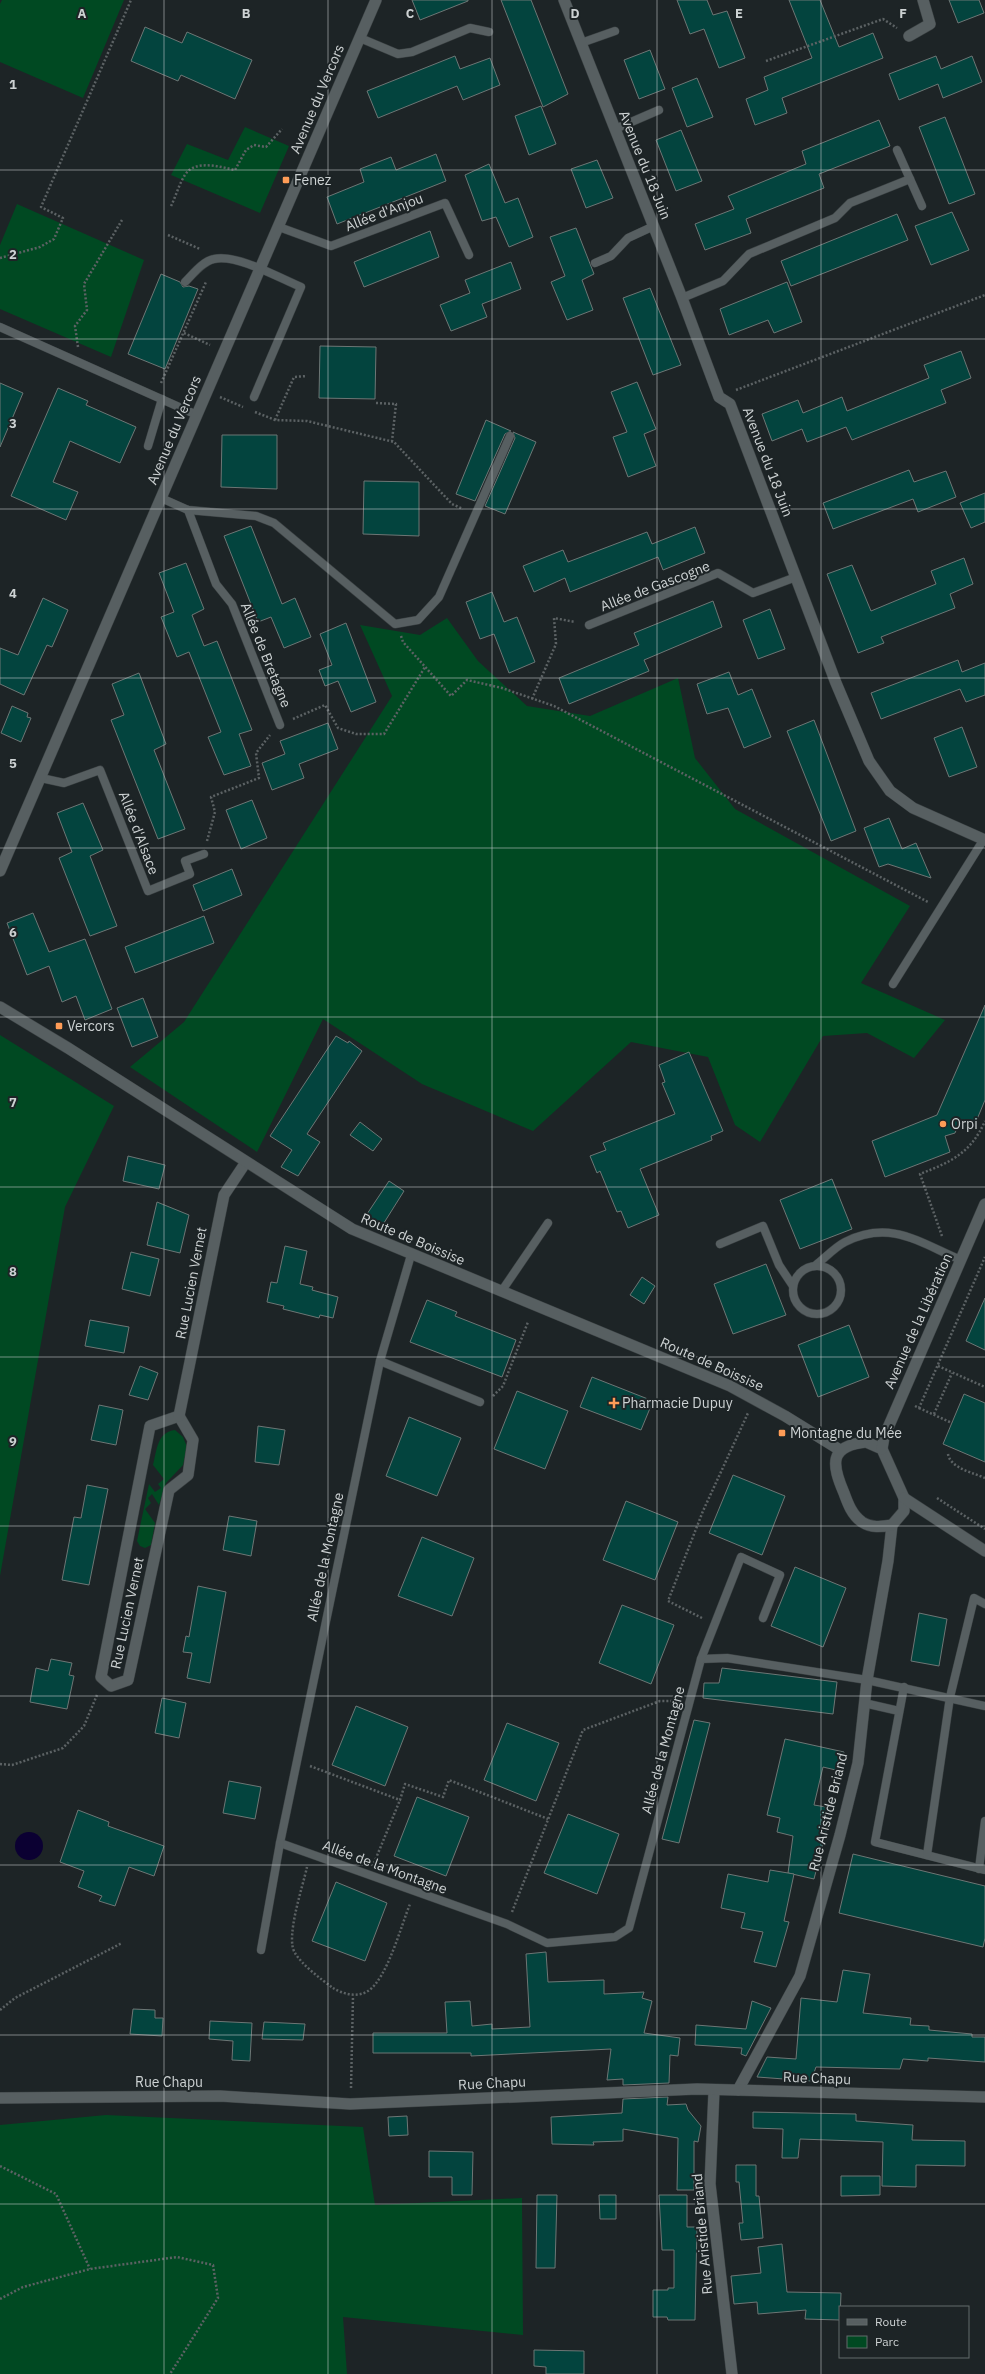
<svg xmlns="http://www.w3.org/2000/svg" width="985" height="2374" viewBox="0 0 985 2374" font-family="'IBM Plex Sans',sans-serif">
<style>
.green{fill:#004922}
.water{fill:#0b0032}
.building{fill:#03443e;stroke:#6d7675}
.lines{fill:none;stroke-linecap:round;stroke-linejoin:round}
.service-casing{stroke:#3a4042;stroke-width:9}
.minor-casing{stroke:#3a4042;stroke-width:12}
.tertiary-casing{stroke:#3a4042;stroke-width:12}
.path{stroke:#5c6264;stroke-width:2.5;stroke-dasharray:2 2;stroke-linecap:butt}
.service{stroke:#575f61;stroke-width:8}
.minor{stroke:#575f61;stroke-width:11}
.tertiary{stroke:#575f61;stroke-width:11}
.grid{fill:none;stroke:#cdd2d3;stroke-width:1;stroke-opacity:0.55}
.poi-dot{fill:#fe9c57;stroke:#1d2426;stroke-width:1.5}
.labels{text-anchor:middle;stroke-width:4;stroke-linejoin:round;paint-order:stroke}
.street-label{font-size:14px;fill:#cdd2d3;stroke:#1d2426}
.poi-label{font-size:14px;fill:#cdd2d3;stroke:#1d2426;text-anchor:start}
.grid-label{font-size:13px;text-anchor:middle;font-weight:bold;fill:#cdd2d3;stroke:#1d2426;stroke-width:4;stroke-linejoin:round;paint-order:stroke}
</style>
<rect width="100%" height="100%" fill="#1d2426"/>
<!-- green -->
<g class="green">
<polygon points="2,0 124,0 83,98 0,62 0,4"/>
<polygon points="245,127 289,146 260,213 171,175 187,144 228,160"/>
<polygon points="17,204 144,260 111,357 0,309 0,245"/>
<polygon points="447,618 478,661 527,706 590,716 678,678 695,758 735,809 910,906 861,983 945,1020 914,1058 867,1033 823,1036 760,1142 735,1125 708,1057 631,1042 533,1131 422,1084 323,1019 257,1152 130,1067 184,1022 392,696 360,625 420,635"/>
<polygon points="0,1035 114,1106 65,1207 0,1576"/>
<path d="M175,1430L183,1437L187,1447L183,1465L166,1483L159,1505L152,1494L148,1498L151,1503L145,1509L155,1523L151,1545L145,1548L140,1546L137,1541L149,1484L155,1492L161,1488L158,1484L164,1479L153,1465C157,1450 157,1432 175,1430Z"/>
<polygon points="106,2115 363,2127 375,2205 522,2198 523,2335 343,2317 347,2374 0,2374 0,2125"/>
</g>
<!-- water -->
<circle class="water" cx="29" cy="1846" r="14"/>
<!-- building -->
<g class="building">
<polygon points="412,0 468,0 468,1 420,20"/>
<polygon points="501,0 531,0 568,94 543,107"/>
<polygon points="677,0 707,0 713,15 727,11 745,58 719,68 704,29 690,34"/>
<polygon points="789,0 820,0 839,47 873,33 883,58 782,98 787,113 755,125 746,99 768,90 764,77 812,58"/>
<polygon points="949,0 979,0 984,13 958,23"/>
<polygon points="145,27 182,43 187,32 252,60 235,99 181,75 178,81 131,61"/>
<polygon points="650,50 665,89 639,99 624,60"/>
<polygon points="455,56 460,69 490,58 500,85 463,100 457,86 378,118 367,91"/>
<polygon points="936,56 941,69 972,56 982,82 943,98 938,84 899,100 889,74"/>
<polygon points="697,78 713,117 687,127 672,88"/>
<polygon points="541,106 556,144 529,155 515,116"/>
<polygon points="945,117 975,194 949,204 919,127"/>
<polygon points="879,120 890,146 819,174 824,188 746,219 751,233 705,250 695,224 734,209 728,196 806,164 802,151"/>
<polygon points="681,130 702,181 676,191 656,140"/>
<polygon points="436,154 446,181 337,224 327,197 364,182 360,169 391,157 396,170"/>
<polygon points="597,160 613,198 586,208 571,169"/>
<polygon points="489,164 505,203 518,198 533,237 509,247 496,217 482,221 465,175"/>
<polygon points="952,212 969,250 931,265 915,226"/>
<polygon points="897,214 908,240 791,286 781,261"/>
<polygon points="576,228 594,274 582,280 593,310 567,320 551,282 565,276 550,237"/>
<polygon points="430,231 439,257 364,287 354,262"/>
<polygon points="511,262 521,289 482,304 487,317 451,331 440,305 470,293 465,280"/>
<polygon points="161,274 180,282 183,287 189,286 198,289 165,369 128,354"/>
<polygon points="787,282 802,322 774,333 768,320 729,335 720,309"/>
<polygon points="650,288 681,365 653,375 623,298"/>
<polygon points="320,346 376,347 375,399 319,398"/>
<polygon points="961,351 971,378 941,390 946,403 852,440 846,427 807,442 802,429 772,441 762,414 798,400 803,413 842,397 847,411 929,378 924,365"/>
<polygon points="637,382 656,429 644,434 656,466 628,477 613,437 627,432 611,392"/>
<polygon points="0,383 23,393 0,447"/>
<polygon points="58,388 88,401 86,405 136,427 120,463 70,441 53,482 78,492 66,520 11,496"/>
<polygon points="486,420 511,431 505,434 475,501 456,494"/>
<polygon points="513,432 536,442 505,514 485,506 515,438"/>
<polygon points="222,435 277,435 277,489 221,487"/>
<polygon points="909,470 914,482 946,471 956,497 918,512 913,499 833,529 823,503"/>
<polygon points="364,481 419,482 419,536 363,534"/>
<polygon points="985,493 985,522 971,528 960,503"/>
<polygon points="251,526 282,604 295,598 311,637 284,648 271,617 258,622 224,536"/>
<polygon points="695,527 705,553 663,570 658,557 570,592 565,578 534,592 523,566 563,550 568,562 647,532 652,544"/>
<polygon points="964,558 973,584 950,594 955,608 881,637 884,643 858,653 827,574 852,565 871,611 936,584 931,571"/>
<polygon points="186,563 204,609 192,615 204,646 217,641 252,730 239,734 251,766 224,775 208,737 221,732 189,652 177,657 161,617 174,612 159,573"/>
<polygon points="492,592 504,622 517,617 535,662 509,673 494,634 480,639 466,602"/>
<polygon points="43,598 68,610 52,647 47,645 24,695 0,684 0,648 18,655"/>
<polygon points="713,601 722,627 644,660 649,671 569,704 559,678 639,645 634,633"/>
<polygon points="770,609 785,649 758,659 743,620"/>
<polygon points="346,623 376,702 351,712 338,681 325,686 319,670 332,665 320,634"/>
<polygon points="958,660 962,672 985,663 985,695 966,702 960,689 881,719 871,693"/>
<polygon points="729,672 738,695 752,689 771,737 744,748 728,708 707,714 697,684"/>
<polygon points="139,673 166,744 154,750 185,829 158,839 111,720 124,715 112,684"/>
<polygon points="12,706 28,713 27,717 31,718 21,742 1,733"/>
<polygon points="814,720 856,831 831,841 787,731"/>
<polygon points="328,723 338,749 299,764 304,778 272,790 262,763 285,754 280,741"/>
<polygon points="962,727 977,767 949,777 934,738"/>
<polygon points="252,800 267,838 241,849 226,810"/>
<polygon points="83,803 103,850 90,856 117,926 90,936 59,858 72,852 57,813"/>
<polygon points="889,818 902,849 916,843 931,878 888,864 879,867 864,828"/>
<polygon points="232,869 242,895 203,911 193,885"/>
<polygon points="33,913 49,952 85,939 112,1009 85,1020 76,996 62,1002 49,966 27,975 7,923"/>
<polygon points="204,916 214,943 135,973 125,947"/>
<polygon points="143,998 158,1037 132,1047 117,1008"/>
<polygon points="985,1005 985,1100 973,1129 959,1123 955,1133 945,1136 950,1152 885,1177 872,1141 937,1115"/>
<polygon points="336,1036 348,1043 349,1041 362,1051 307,1134 320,1142 298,1176 281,1167 292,1150 270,1136"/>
<polygon points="689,1052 723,1131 711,1136 712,1140 640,1169 659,1215 628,1228 621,1211 617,1212 600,1171 597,1173 590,1156 606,1150 603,1143 675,1114 662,1083 665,1082 659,1065"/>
<polygon points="360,1122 382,1139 373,1151 350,1135"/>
<polygon points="128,1156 165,1165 159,1189 123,1181"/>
<polygon points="832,1179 852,1229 800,1249 780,1200"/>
<polygon points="389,1181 404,1191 382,1226 365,1217"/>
<polygon points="157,1202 189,1215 180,1253 147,1245"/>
<polygon points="285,1246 307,1251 300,1284 313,1287 312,1290 338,1297 333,1318 320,1315 319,1318 283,1309 284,1306 267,1302 271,1282 277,1283"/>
<polygon points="131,1252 159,1259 150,1296 122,1289"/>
<polygon points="766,1264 786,1315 733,1334 714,1284"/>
<polygon points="642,1277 655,1286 644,1304 630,1295"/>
<polygon points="985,1298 985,1350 966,1341"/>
<polygon points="427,1300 457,1312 455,1316 516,1340 502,1377 410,1342"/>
<polygon points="90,1320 129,1327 124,1353 85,1346"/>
<polygon points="849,1325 869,1377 818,1397 798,1345"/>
<polygon points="140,1366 158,1373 148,1400 129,1395"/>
<polygon points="592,1377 653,1401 641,1430 580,1407"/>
<polygon points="517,1391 568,1411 545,1469 494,1449"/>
<polygon points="964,1394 985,1403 985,1462 943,1444"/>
<polygon points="99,1405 123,1410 116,1445 91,1440"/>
<polygon points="409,1417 461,1438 437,1496 386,1476"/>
<polygon points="258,1426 285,1430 279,1465 255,1462"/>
<polygon points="733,1475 785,1496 762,1555 709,1533"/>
<polygon points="87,1485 108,1489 89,1585 62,1580 74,1517 81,1518"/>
<polygon points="626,1501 678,1522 655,1580 603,1560"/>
<polygon points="229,1516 257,1521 251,1556 223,1550"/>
<polygon points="422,1537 474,1558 452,1616 398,1596"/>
<polygon points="795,1567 846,1588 823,1647 771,1626"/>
<polygon points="198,1586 226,1592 210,1683 187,1678 192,1653 183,1652 186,1636 189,1637"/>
<polygon points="622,1605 674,1625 651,1684 599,1663"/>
<polygon points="919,1613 947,1619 939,1666 911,1661"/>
<polygon points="51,1659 72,1663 69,1675 74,1676 67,1709 30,1702 36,1668 48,1671"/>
<polygon points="722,1668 837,1682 833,1714 703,1698 704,1683 719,1683"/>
<polygon points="162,1698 186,1703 179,1738 155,1733"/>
<polygon points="356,1706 408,1727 385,1786 332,1765"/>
<polygon points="694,1720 710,1723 679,1843 662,1839"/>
<polygon points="507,1723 559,1743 536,1801 484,1780"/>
<polygon points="785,1739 844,1752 840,1771 823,1767 814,1805 832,1808 814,1879 788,1873 793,1836 777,1832 780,1818 767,1815"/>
<polygon points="229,1781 261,1787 255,1819 223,1813"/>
<polygon points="417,1797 469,1817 446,1876 394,1856"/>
<polygon points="78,1810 109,1822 108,1826 164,1846 154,1876 129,1867 115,1906 99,1901 102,1896 78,1887 84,1871 60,1862"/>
<polygon points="568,1814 619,1834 597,1894 544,1873"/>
<polygon points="853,1854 985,1886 985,1938 983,1947 839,1913"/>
<polygon points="770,1870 794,1874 784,1921 789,1922 776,1967 754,1962 763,1932 741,1928 745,1913 721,1908 728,1874 768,1882"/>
<polygon points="336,1882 387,1903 365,1961 312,1941"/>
<polygon points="546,1952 548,1982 604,1980 604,1994 644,1992 642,1998 652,2001 644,2033 680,2038 678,2056 670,2055 669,2083 623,2085 623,2079 607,2080 611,2049 471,2056 471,2053 373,2053 373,2033 447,2033 445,2002 470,2001 472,2026 492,2024 492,2029 530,2027 526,1954"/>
<polygon points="843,1970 870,1974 863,2013 911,2018 910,2025 929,2026 929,2030 972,2034 972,2037 985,2037 985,2062 928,2058 928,2061 903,2059 900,2069 816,2067 811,2081 757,2077 767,2057 796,2059 801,1998 837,2002"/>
<polygon points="752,2001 771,2008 746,2056 741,2054 742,2048 695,2045 696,2025 746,2029"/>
<polygon points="133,2009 155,2010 155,2018 163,2018 162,2036 130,2034"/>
<polygon points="210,2021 252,2023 250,2061 232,2060 233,2041 209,2039"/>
<polygon points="264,2022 305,2024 303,2040 262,2039"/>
<polygon points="668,2097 667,2105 686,2104 688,2110 701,2126 698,2142 694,2141 694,2190 677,2190 678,2138 623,2129 623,2141 593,2142 594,2145 552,2144 551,2117 622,2113 623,2099"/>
<polygon points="753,2112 856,2114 856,2121 913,2125 912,2140 965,2141 965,2166 916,2165 916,2187 882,2186 883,2142 800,2139 798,2158 782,2158 783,2129 753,2128"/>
<polygon points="407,2116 408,2135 389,2136 388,2117"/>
<polygon points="429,2151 473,2152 472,2195 452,2195 452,2177 429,2177"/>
<polygon points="736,2165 756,2165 756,2196 759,2196 763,2238 741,2240 739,2223 743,2223 739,2182 736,2182"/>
<polygon points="841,2176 880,2176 880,2195 841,2196"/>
<polygon points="537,2195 557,2195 555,2268 536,2268"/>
<polygon points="599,2195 616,2195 616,2219 600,2219"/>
<polygon points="659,2195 687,2195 687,2227 697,2227 695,2320 668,2320 667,2317 653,2317 653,2290 668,2290 668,2288 674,2288 674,2250 662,2250"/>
<polygon points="782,2244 787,2292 841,2293 840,2320 805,2319 806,2310 758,2314 757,2302 734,2304 731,2276 761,2273 758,2247"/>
<polygon points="534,2350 584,2351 584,2374 546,2374 546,2367 534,2366"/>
</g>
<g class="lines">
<defs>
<g id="service">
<polyline points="360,38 398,54 412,52 470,28 489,32"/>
<polyline points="581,43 615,31"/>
<polyline points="615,129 659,110"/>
<polyline points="897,150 922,206"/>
<polyline points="279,227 331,246 445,203 469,255"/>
<polyline points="595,263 611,256 628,238 654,226"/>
<path d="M185,282C193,274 203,261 214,259C238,254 279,278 301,287L254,397"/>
<polyline points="682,298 723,281 749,254 835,218 850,203 910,179"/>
<polyline points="0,327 197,415"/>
<polyline points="148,446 162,399"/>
<polyline points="161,498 188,510 256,516 274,523 395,624 418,620 439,597 510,436"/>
<polyline points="188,510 216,584 232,604 280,725"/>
<polyline points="589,625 718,573 753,593 796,577"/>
<polyline points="41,778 64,783 100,770 148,891 190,874 185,861 204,854"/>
<polyline points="893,984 984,839"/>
<polyline points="720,1244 763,1226 779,1265 793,1286"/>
<polyline points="411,1255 380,1361 280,1843 507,1924 547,1943 615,1937 629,1928 701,1659 727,1658 867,1680 985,1706"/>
<path d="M816,1265C825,1258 835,1247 845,1242C891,1219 920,1243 961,1260"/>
<circle cx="817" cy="1290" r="24"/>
<polyline points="501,1292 548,1223"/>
<polyline points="380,1361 480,1402"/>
<polyline points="701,1659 741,1557 780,1575 763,1618"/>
<polyline points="904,1687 875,1842 985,1870"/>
<polyline points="864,1703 899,1711"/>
<polyline points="927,1855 950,1697 974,1598 985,1604"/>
<polyline points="979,1869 985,1821"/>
<polyline points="261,1950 280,1843"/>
</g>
<g id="minor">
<polyline points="564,0 682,298 719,397 730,404 836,683 869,761 890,791 913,808 985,840"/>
<polyline points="909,36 930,24 923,0"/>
<polyline points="0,871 376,0"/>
<polygon points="179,1416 193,1440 188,1475 169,1490 128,1680 111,1686 101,1677 150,1426"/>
<polyline points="179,1416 224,1195 246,1162"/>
<polyline points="738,2090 800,1976 840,1835 858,1763 867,1680 888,1561 892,1525"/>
<polyline points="714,2091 710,2184 732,2374"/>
<polyline points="0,2098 220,2096 350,2104 697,2089 985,2097"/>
</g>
<g id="tertiary">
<polyline points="0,1007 68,1048 352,1229 730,1386 785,1416 840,1450"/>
<path d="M866,1442L882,1449L904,1498V1511L892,1525C881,1527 871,1528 862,1522C852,1515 848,1504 844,1493C832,1465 828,1446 866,1442Z"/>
<polyline points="882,1449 884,1437 985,1204"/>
<polyline points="904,1498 985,1551"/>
</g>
</defs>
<!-- service casing -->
<use href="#service" class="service-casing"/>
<!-- minor casing -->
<use href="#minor" class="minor-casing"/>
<!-- tertiary casing -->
<use href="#tertiary" class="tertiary-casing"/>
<!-- path -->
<g class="path">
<polyline points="766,61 883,19 897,28"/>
<path d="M171,206C176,196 179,184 185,175C194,159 221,167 235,170L246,150L254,145L266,147L282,129"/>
<polyline points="168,235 200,249"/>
<polyline points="0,258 40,247 54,239 63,218 41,207 131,0"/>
<polyline points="184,333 210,345"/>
<polyline points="78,347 75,326 87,310 84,284 122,220"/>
<polyline points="161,383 206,282"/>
<polyline points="736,390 985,295"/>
<polyline points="220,397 243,407"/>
<polyline points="376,403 396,404 392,441"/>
<polyline points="255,412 275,420 307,421 394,442 452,504 463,509"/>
<polyline points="275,420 294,377 307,376"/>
<polyline points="401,636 403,642 451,696 467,680 502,688 554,706 928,902"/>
<polyline points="532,699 556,644 554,618 575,622"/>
<polyline points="293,719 325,705 338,728 356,734 384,734 425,667"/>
<polyline points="207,841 215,812 211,797 259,778 256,753 270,735"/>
<path d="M942,1236L920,1174C951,1162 971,1153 985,1121"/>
<polyline points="938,1366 985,1387"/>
<polyline points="493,1396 503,1386 528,1322"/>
<polyline points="915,1406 919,1408 985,1257"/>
<polyline points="919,1408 952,1423"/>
<polyline points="934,1414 952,1373"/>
<path d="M948,1454C950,1468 974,1473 985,1478"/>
<polyline points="937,1498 985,1529"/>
<polyline points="702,1618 668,1601 703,1511 748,1413"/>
<polyline points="0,1764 12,1765 63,1748 84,1726 97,1695"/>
<polyline points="310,1766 400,1800 405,1784 443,1797 449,1780 548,1819"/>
<polyline points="374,1863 400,1800"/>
<path d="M307,1867C303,1886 285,1938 295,1953C302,1965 322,1980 333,1988C343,1994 357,1998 368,1991C387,1979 401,1926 410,1904"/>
<polyline points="512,1912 583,1730 660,1701 676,1701"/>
<polyline points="0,2010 15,1998 122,1943"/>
<polyline points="351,2088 353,1996"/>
<polyline points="0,2166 56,2194 90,2269"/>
<polyline points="0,2299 23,2287 90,2269 177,2257 213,2265 218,2298 170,2374"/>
</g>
<!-- service -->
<use href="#service" class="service"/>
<!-- minor -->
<use href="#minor" class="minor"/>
<!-- tertiary -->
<use href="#tertiary" class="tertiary"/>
</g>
<!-- grid -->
<path class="grid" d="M164,0V2374M328,0V2374M492,0V2374M657,0V2374M821,0V2374M0,170H985M0,339H985M0,509H985M0,678H985M0,848H985M0,1017H985M0,1187H985M0,1357H985M0,1526H985M0,1696H985M0,1865H985M0,2035H985M0,2204H985"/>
<!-- markers -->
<g class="poi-dot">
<rect x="282" y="176" width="8" height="8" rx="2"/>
<rect x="55" y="1022" width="8" height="8" rx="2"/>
<circle cx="943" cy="1124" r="4"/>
<path d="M612 1397h4v4h4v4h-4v4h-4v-4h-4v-4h4z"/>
<rect x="778" y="1429" width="8" height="8" rx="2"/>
</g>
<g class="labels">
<!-- street labels -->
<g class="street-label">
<text transform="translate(317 99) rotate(-67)" y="5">Avenue du Vercors</text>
<text transform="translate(645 165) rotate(68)" y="5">Avenue du 18 Juin</text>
<text transform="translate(384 212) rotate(-21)" y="5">Allée d'Anjou</text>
<text transform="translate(174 430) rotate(-67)" y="5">Avenue du Vercors</text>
<text transform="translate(768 462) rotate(69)" y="5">Avenue du 18 Juin</text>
<text transform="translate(655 586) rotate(-21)" y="5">Allée de Gascogne</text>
<text transform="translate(266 655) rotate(68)" y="5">Allée de Bretagne</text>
<text transform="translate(139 833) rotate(69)" y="5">Allée d'Alsace</text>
<text transform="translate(413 1239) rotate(23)" y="5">Route de Boissise</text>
<text transform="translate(191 1283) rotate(-79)" y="5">Rue Lucien Vernet</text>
<text transform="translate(918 1321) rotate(-66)" y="5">Avenue de la Libération</text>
<text transform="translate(712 1364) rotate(24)" y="5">Route de Boissise</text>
<text transform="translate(325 1557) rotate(-78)" y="5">Allée de la Montagne</text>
<text transform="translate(127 1613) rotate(-78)" y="5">Rue Lucien Vernet</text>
<text transform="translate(663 1750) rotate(-75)" y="5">Allée de la Montagne</text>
<text transform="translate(828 1812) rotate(-76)" y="5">Rue Aristide Briand</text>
<text transform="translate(385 1867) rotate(20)" y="5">Allée de la Montagne</text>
<text transform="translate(817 2078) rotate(2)" y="5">Rue Chapu</text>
<text x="169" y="2087">Rue Chapu</text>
<text transform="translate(492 2083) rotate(-3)" y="5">Rue Chapu</text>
<text transform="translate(702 2234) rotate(-95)" y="5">Rue Aristide Briand</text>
</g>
<!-- poi labels -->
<g class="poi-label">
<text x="294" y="185">Fenez</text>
<text x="67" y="1031">Vercors</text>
<text x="951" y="1129">Orpi</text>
<text x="622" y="1408">Pharmacie Dupuy</text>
<text x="790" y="1438">Montagne du Mée</text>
</g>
</g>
<g class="grid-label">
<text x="82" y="18">A</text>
<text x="246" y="18">B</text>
<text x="410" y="18">C</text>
<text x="575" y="18">D</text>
<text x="739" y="18">E</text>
<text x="903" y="18">F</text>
<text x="13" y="89">1</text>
<text x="13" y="259">2</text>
<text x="13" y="428">3</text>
<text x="13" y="598">4</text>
<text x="13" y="768">5</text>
<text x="13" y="937">6</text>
<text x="13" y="1107">7</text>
<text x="13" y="1276">8</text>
<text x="13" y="1446">9</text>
</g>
<!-- legend -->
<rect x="839" y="2306" width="130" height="52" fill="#1d2426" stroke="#636a6b"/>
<rect x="847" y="2319" width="20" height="6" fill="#575f61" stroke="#636a6b"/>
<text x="875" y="2326" font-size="12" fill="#cdd2d3">Route</text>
<rect x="847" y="2336" width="20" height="12" fill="#004922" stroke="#636a6b"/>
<text x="875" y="2346" font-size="12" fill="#cdd2d3">Parc</text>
</svg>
